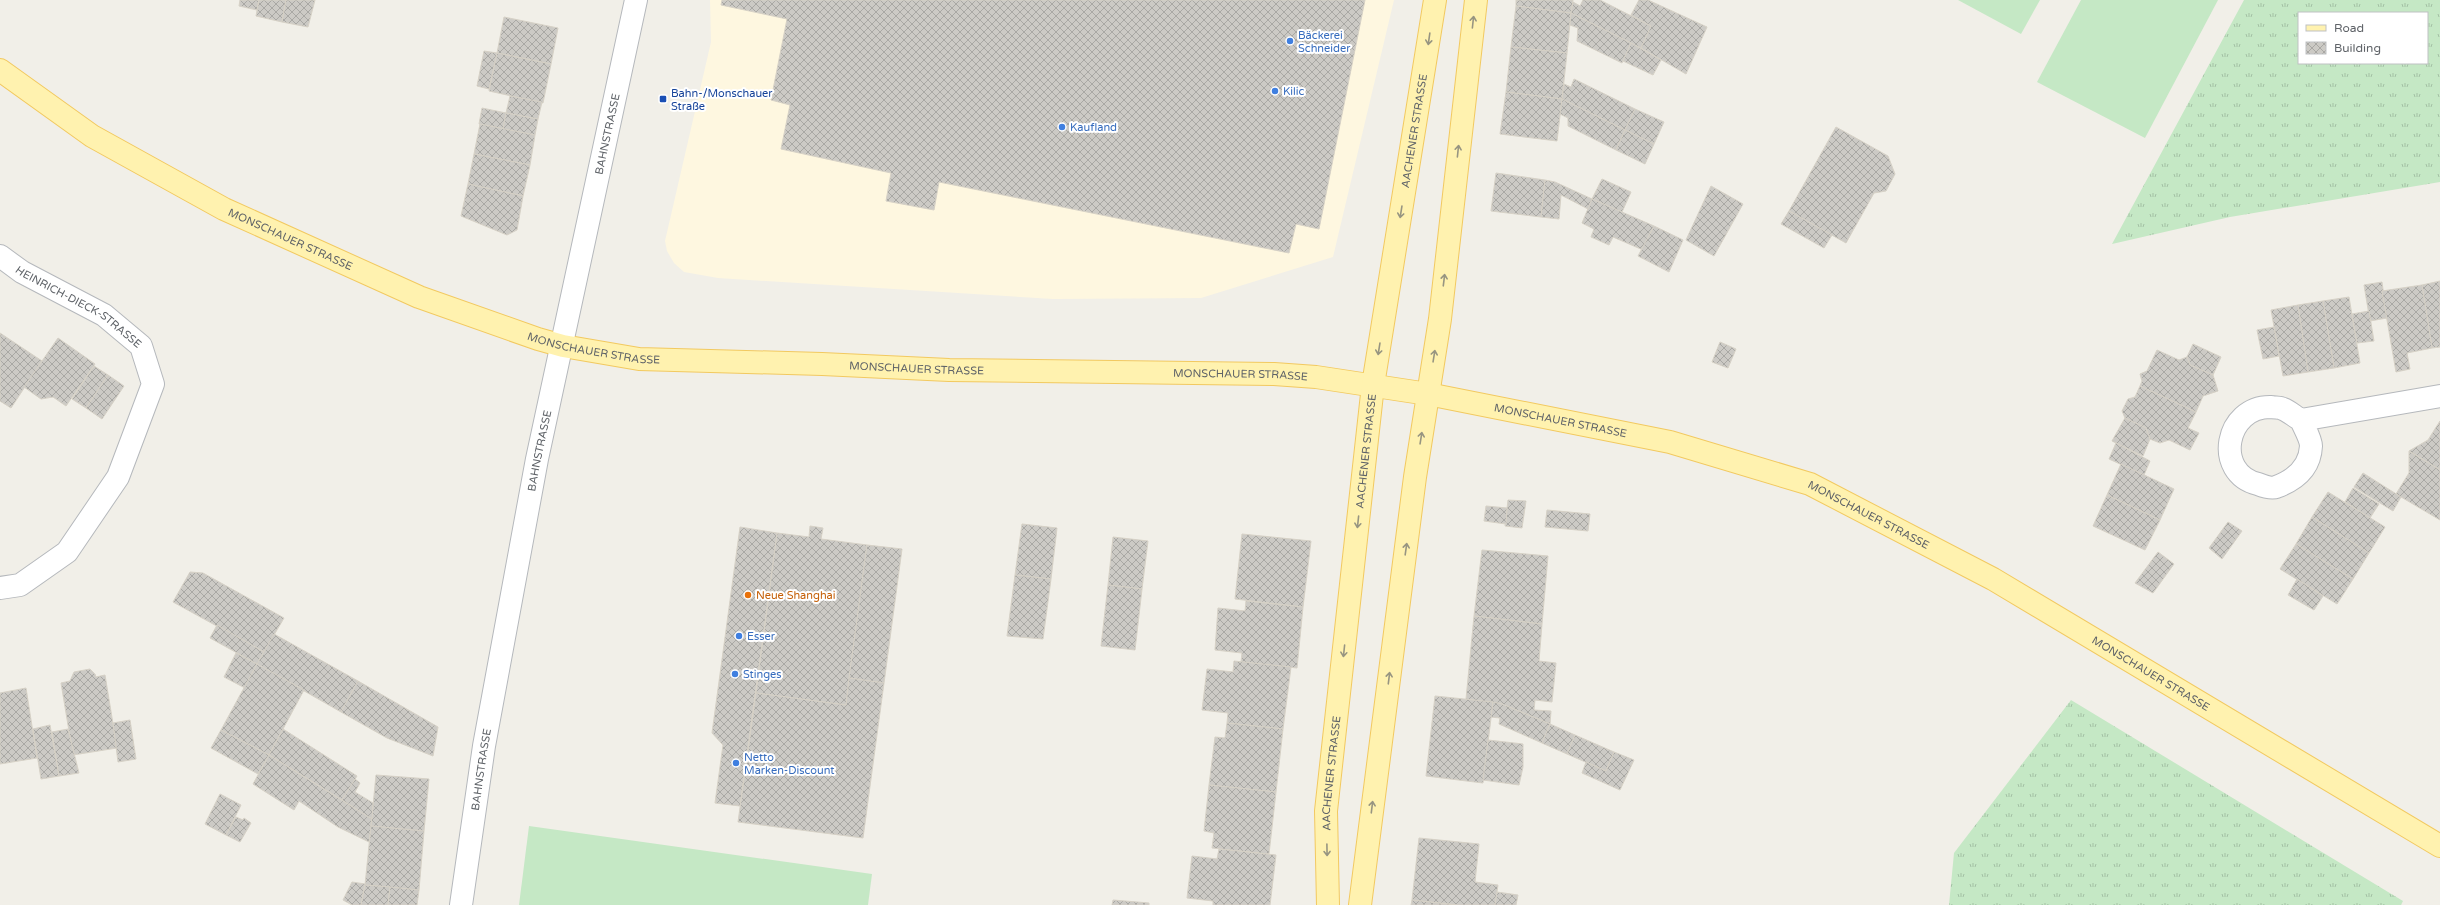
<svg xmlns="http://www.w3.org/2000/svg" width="2440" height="905" viewBox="0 0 2440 905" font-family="'Varela Round',sans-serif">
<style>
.commercial{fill:#fef7e0}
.grass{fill:url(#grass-tufts);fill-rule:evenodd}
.garden{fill:#c5e8c5}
.building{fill:url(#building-cross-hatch);stroke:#d6d1c6}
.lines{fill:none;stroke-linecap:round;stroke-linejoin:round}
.minor-casing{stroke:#b5b8bc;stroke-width:24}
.major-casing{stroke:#f2c960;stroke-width:24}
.minor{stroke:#fff;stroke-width:22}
.major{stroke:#fff2af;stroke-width:22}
.oneway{stroke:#979581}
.shop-dot{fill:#3f7fe0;stroke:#fff;stroke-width:1.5}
.transit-dot{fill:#1a4fb4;stroke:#fff;stroke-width:1.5}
.food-dot{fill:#e8710a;stroke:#fff;stroke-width:1.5}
.labels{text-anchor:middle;stroke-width:4;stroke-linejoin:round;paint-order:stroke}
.shop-label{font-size:11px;fill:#366cbe;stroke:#fff;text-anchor:start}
.transit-label{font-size:11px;fill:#164399;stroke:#fff;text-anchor:start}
.street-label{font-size:11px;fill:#5f6368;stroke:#fff}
.food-label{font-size:11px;fill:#c56008;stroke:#fff;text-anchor:start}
</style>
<defs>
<pattern id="grass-tufts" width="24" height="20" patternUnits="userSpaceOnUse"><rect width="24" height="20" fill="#c5e8c5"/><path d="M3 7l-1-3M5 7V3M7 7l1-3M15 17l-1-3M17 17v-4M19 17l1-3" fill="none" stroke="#a3c0a4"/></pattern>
<pattern id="building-cross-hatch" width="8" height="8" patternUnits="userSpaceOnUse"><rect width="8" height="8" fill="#cccac5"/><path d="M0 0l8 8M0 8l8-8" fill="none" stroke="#a9a8a4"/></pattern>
</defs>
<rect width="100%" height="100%" fill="#f1efe8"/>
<!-- commercial -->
<polygon class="commercial" points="710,0 1394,0 1333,257 1201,298 1053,299 718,278 684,272 674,263 667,251 665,241 711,42"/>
<!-- grass -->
<g class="grass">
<path d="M2244,0H2440V182L2230,217L2112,244ZM2299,13H2427V63H2299Z"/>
<polygon points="2071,700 2403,901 2401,905 1949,905 1954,853"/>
</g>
<!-- garden -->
<g class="garden">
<polygon points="1958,0 2040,0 2021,34"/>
<polygon points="2081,0 2218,0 2145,138 2037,82"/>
<polygon points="529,826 872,874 868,905 519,905"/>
</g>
<!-- building -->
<g class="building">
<polygon points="240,0 259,0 257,10 239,6"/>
<polygon points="259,0 286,0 282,22 256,16"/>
<polygon points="286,0 315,0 308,27 282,22"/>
<polygon points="722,0 1365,0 1319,229 1296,224 1289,253 939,182 934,210 886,201 891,173 781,149 790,105 771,100 787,19 721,5"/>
<polygon points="1516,0 1573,0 1571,13 1516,6"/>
<polygon points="1583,0 1600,0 1651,26 1641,48 1571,13 1573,2 1580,6"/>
<polygon points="1639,0 1648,0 1707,27 1686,74 1641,48 1651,26 1631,15"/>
<polygon points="1516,6 1571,13 1567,53 1511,47"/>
<polygon points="1571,13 1631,43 1622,63 1577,41 1578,28 1570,25"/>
<polygon points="504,17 558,28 551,64 497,53"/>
<polygon points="1631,43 1661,60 1653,75 1623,61"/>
<polygon points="1511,47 1567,53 1562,99 1506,92"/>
<polygon points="484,51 497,53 489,89 477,86"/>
<polygon points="497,53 551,64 543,103 489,91"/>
<polygon points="1574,79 1635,109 1625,130 1562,99 1564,84 1571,87"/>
<polygon points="1506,92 1562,99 1557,141 1500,134"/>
<polygon points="510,96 542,102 538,119 506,113"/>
<polygon points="1562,99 1625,130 1616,150 1568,126 1568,118 1560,114"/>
<polygon points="482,108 506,113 503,129 479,124"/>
<polygon points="1635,109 1664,122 1654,144 1625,130"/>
<polygon points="506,113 538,119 535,135 503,129"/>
<polygon points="480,124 535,135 530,165 474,154"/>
<polygon points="1836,127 1888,156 1895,174 1886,191 1874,193 1846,243 1789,211"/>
<polygon points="1625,130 1654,144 1645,164 1616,150"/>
<polygon points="474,154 530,165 523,196 468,184"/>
<polygon points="1496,173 1545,180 1541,217 1491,211"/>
<polygon points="1602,179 1631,192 1622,212 1592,199"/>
<polygon points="1545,180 1555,182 1592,199 1588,209 1561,195 1559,219 1541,217"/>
<polygon points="468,184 523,196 517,230 507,235 461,216"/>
<polygon points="1711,186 1743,204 1714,256 1686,240"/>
<polygon points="1592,199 1654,226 1643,250 1613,237 1609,245 1591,237 1594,229 1582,223"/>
<polygon points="1789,211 1832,235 1824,248 1781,224"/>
<polygon points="1654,226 1683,240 1669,272 1638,256"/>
<polygon points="2440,281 2440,347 2432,348 2422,285"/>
<polygon points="2382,282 2387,318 2370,321 2364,285"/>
<polygon points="2422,285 2432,348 2407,353 2410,369 2396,372 2382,291"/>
<polygon points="2349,297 2360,363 2334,368 2323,301"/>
<polygon points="2323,301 2334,368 2308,372 2298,305"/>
<polygon points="2298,305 2308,372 2283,376 2271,310"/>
<polygon points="2369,311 2374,341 2357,343 2352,314"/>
<polygon points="2274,327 2279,356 2263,359 2257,330"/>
<polygon points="0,333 42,361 11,408 0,401"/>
<polygon points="58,338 95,364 66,406 53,397 41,399 24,387"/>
<polygon points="1720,342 1736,349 1728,368 1712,362"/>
<polygon points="2193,344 2221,357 2213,375 2190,365 2187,357"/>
<polygon points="2157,350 2179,360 2187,357 2190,365 2213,375 2218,391 2203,396 2196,412 2140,386 2142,381 2140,374 2147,371"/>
<polygon points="94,366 108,375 86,408 72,399"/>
<polygon points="108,375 124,386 102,419 86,408"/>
<polygon points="2140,386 2196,412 2188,428 2199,433 2190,450 2169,440 2160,443 2150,439 2146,428 2125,418 2122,411 2128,399 2135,397"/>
<polygon points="2125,418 2146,428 2150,439 2143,456 2112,441"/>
<polygon points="2440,421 2440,470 2409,451 2428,440"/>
<polygon points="2116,443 2150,461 2144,475 2109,459"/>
<polygon points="2409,451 2440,470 2440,520 2396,494 2409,473"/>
<polygon points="2121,464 2174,489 2160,520 2107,495"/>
<polygon points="2363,473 2401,497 2393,511 2354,487"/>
<polygon points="2353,488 2379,504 2370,518 2345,502"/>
<polygon points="2328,492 2385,527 2369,553 2312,517"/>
<polygon points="2107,495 2160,520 2145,550 2093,526"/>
<polygon points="1508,500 1526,501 1522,528 1505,526"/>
<polygon points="1486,506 1507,508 1506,524 1484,521"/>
<polygon points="1547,510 1590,514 1588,531 1545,527"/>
<polygon points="2312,517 2369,553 2353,579 2296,544"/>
<polygon points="2228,522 2242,531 2222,559 2209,548"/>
<polygon points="1022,524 1057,528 1051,579 1015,575"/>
<polygon points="810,526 823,528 821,539 867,545 846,705 756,693 777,533 809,537"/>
<polygon points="740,527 777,533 740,806 715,803 723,745 712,733"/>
<polygon points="1242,534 1311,541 1303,607 1235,599"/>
<polygon points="1113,537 1148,541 1142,589 1108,585"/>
<polygon points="2296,544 2353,579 2337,604 2280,569"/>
<polygon points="867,545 902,549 884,683 849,678"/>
<polygon points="1482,550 1548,556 1542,624 1474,616"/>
<polygon points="2158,552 2174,564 2153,593 2135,583"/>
<polygon points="190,572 203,573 284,618 264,652 173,602"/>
<polygon points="1015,575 1051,579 1043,639 1007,636"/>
<polygon points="2297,579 2323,596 2314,610 2288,595"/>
<polygon points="1108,585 1142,589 1135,650 1101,646"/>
<polygon points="1246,601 1303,607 1297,668 1241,662 1242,653 1215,650 1218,608 1245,611"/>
<polygon points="1474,616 1542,624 1539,661 1556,663 1552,702 1535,700 1534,710 1551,711 1550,724 1502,704 1466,699"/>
<polygon points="217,625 264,652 257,664 210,638"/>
<polygon points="274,634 358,681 341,712 257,664"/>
<polygon points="236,653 257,664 245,688 224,677"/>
<polygon points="1234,661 1291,667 1283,729 1227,723 1228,713 1202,710 1207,669 1233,672"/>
<polygon points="257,664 304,690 269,755 221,730"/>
<polygon points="90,669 95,674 96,677 105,675 117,748 73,755 61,683 70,681 74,672"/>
<polygon points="849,678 884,683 863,838 738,822 756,693 846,705"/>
<polygon points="358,681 438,727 433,756 387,738 341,712"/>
<polygon points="26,688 37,758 0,764 0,693"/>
<polygon points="1435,696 1493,702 1483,783 1426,776"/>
<polygon points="1493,702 1502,704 1550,724 1542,743 1499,724 1500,718 1491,717"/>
<polygon points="130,720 136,759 118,762 113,723"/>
<polygon points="1227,723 1283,729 1276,792 1209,785 1215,737 1225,738"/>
<polygon points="1550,724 1575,735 1567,754 1542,743"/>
<polygon points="50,725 59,776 41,779 33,729"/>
<polygon points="68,729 79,773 59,776 52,732"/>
<polygon points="283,729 357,776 342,800 269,755"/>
<polygon points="221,730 269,755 258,774 211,748"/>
<polygon points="1575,735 1614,752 1606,771 1567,754"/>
<polygon points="1488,740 1523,744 1523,767 1519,785 1483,780"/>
<polygon points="1614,752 1634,760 1620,790 1582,773 1586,762 1606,771"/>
<polygon points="269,755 372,819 369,842 338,827 299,801 294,810 253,784"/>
<polygon points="376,775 429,779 424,831 371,826"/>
<polygon points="355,779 360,783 355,792 373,803 372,819 342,800"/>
<polygon points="1209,785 1276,792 1269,854 1212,848 1214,833 1204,831"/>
<polygon points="220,794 241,805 226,835 205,824"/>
<polygon points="236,817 243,820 244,818 251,823 240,842 226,835"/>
<polygon points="371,826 424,831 419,890 365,885"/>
<polygon points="1419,838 1479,844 1475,882 1498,885 1495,905 1457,905 1412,900"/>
<polygon points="1219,849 1276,855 1270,905 1213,905 1213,901 1187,898 1192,856 1217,859"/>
<polygon points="352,882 365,884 361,905 352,905 343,900"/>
<polygon points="365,885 390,887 388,905 361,905"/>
<polygon points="390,887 419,890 417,905 388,905"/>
<polygon points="1497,892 1518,895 1516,905 1495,905"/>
<polygon points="1113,900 1149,903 1149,905 1112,905"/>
<polygon points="1412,900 1457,905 1411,905"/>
</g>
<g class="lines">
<defs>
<g id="minor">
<path id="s1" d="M0,256L22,272L104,315L141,346L153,384L118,477L67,552L20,585L0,588"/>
<path d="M2301,420C2304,427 2311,439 2311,446C2310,468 2295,480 2276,487C2271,489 2263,486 2258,484C2213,473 2225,406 2271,407C2275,408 2280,407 2283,409C2289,411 2295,417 2301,420L2440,396"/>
<path id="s2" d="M461,905L484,746L537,459L636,0"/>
</g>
<g id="major">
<path id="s3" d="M0,70L92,136L224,209L419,297L538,339L563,346L639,359L822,364L949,370L1274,374L1316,377L1428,394L1670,442L1810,484L1993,579L2440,846"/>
<path id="s4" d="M1328,905L1326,811L1373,385L1435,0"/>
<polyline points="1360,905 1415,477 1440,319 1476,0"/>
</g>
</defs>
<!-- minor casing -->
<use href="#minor" class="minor-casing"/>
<!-- major casing -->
<use href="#major" class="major-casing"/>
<!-- minor -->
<use href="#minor" class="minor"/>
<!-- major -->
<use href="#major" class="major"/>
</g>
<!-- one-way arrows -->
<defs><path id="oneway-shaft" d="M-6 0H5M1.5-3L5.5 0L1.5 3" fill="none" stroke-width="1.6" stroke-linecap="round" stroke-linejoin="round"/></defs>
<g class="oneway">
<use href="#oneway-shaft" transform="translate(1473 22) rotate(-84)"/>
<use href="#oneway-shaft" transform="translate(1429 39) rotate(98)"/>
<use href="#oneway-shaft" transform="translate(1458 151) rotate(-84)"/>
<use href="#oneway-shaft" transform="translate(1401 212) rotate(99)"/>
<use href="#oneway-shaft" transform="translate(1444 280) rotate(-83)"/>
<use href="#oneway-shaft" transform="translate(1379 349) rotate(99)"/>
<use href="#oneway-shaft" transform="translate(1434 356) rotate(-81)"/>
<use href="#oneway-shaft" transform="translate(1421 438) rotate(-81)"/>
<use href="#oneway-shaft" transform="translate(1358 522) rotate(96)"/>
<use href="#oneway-shaft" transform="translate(1406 549) rotate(-82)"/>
<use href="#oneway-shaft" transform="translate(1344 651) rotate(96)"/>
<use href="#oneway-shaft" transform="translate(1389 678) rotate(-83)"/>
<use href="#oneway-shaft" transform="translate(1372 807) rotate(-83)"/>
<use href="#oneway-shaft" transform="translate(1327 850) rotate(89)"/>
</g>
<!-- markers -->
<g class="shop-dot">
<circle cx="1290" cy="41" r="4"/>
<circle cx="1275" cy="91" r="4"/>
<circle cx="1062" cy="127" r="4"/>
<circle cx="739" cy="636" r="4"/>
<circle cx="735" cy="674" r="4"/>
<circle cx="736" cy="763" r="4"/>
</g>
<rect class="transit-dot" x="659" y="95" width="8" height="8" rx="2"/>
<circle class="food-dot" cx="748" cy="595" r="4"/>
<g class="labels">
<!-- shop labels -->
<g class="shop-label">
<text x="1298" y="39">Bäckerei<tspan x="1298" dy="13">Schneider</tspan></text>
<text x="1283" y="95">Kilic</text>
<text x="1070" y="131">Kaufland</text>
<text x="747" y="640">Esser</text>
<text x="743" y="678">Stinges</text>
<text x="744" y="761">Netto<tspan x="744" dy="13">Marken-Discount</tspan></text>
</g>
<!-- transit labels -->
<g class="transit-label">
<text x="671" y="97">Bahn-/Monschauer<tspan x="671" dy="13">Straße</tspan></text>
</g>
<!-- street labels -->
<g class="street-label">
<text dy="4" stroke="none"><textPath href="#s4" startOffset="780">AACHENER STRASSE</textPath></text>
<text dy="4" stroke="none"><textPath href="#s2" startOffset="785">BAHNSTRASSE</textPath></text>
<text dy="4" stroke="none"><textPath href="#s3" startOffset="337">MONSCHAUER STRASSE</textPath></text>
<text dy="4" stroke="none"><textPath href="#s1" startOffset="94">HEINRICH-DIECK-STRASSE</textPath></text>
<text dy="4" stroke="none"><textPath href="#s3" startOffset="661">MONSCHAUER STRASSE</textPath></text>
<text dy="4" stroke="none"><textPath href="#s3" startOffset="985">MONSCHAUER STRASSE</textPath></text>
<text dy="4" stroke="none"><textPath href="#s3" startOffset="1309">MONSCHAUER STRASSE</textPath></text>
<text dy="4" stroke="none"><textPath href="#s3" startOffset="1633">MONSCHAUER STRASSE</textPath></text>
<text dy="4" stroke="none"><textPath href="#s2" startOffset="461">BAHNSTRASSE</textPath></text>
<text dy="4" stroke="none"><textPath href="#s4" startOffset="456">AACHENER STRASSE</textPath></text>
<text dy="4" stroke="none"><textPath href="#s3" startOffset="1957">MONSCHAUER STRASSE</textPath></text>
<text dy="4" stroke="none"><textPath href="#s3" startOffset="2281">MONSCHAUER STRASSE</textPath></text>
<text dy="4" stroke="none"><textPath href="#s2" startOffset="137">BAHNSTRASSE</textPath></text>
<text dy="4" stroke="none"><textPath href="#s4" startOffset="132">AACHENER STRASSE</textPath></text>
</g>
<!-- food labels -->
<g class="food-label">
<text x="756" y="599">Neue Shanghai</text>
</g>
</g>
<!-- legend -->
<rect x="2298" y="12" width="130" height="52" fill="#ffffff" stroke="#bfc1c3"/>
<rect x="2306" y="25" width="20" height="6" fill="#fff2af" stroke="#bfc1c3"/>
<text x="2334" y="32" font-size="12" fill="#5f6368">Road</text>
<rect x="2306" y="42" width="20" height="12" fill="url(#building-cross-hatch)" stroke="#bfc1c3"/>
<text x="2334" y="52" font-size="12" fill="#5f6368">Building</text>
</svg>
